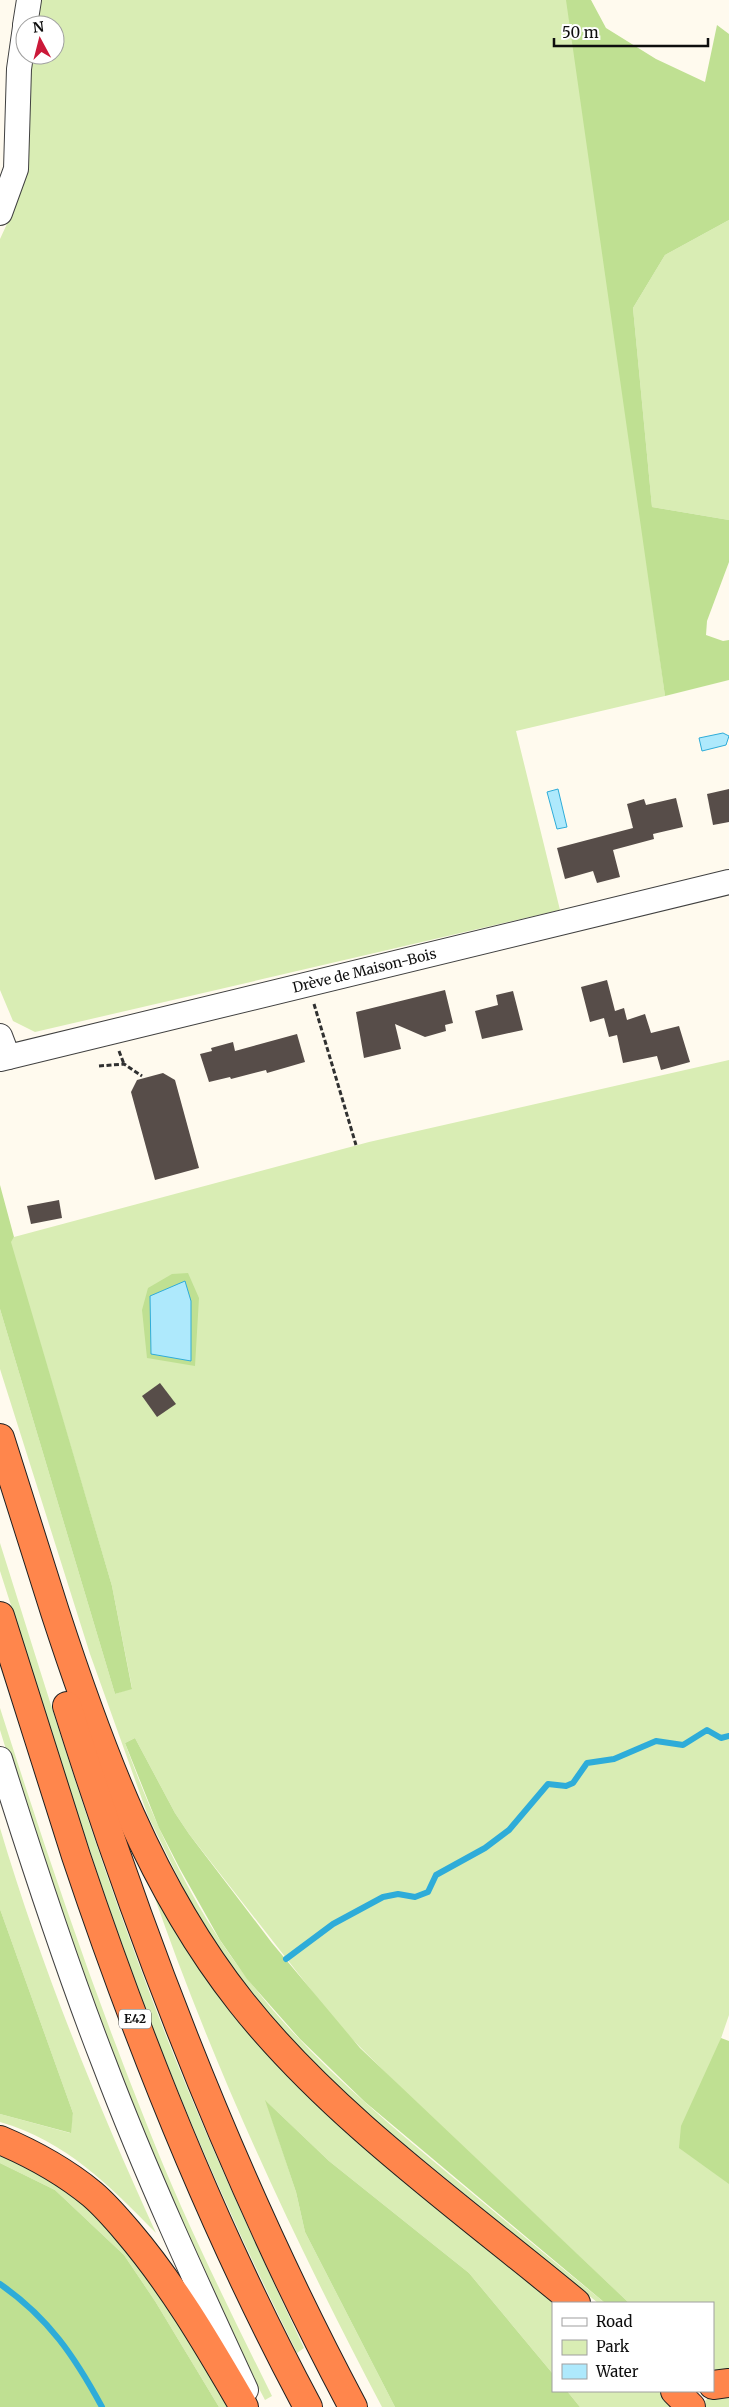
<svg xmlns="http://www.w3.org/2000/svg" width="729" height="2407" viewBox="0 0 729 2407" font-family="Merriweather,serif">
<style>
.green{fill:#d9edb4}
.forest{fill:#bfe092;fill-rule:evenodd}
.water{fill:#aee9fc;stroke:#2eacd9}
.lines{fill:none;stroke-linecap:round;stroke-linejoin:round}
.stream{stroke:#2eacd9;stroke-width:6}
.building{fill:#574d49}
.minor-casing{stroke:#414141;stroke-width:26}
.highway-casing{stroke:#1f1f1f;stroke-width:30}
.path{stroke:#303030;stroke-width:3;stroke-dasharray:5 2.5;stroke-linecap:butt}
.minor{stroke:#fff;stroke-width:24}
.highway{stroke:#ff864c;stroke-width:28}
.labels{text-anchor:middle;stroke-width:5;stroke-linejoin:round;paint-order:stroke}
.shield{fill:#fff;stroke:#565656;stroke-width:1}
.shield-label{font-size:12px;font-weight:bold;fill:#0e0e0e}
.street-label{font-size:14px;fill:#0e0e0e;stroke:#fff}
</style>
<rect width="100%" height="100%" fill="#fffaee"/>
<!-- green -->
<g class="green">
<polygon points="35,0 567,0 606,259 665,696 516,731 560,910 35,1032 13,1021 0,990 0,239 12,213 30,55 55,55 55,25 32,25"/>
<polygon points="729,220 729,520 652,507 633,308 665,255"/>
<path d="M729,1060V2015L684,2146L729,2162V2372L713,2374V2303H627L628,2302L408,2095L340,2027L189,1834L175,1813L135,1738L125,1743C155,1826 193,1908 247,1978C304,2053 378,2115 450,2175C502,2218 553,2261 605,2303H598L361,2109L297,2048L261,2006L202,1926L148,1816L90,1654L0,1369V1309L115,1694L132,1688L112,1586L10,1242L14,1237L369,1142Z"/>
<path d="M0,1543C44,1682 86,1822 137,1959C185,2092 244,2220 304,2348L297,2353C244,2246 195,2137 152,2026C95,1876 49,1723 0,1571Z"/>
<path d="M0,1708C45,1849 92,1988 147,2125C183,2217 228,2307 272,2396L265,2400L235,2343L123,2088L32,1834L0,1730Z"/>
<path d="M0,1828C41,1966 96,2102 156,2233C110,2186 66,2141 0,2122V2114L70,2133L73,2113L0,1909Z"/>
<path d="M150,1884L179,1936L211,1984L259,2045L313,2099L557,2303H553V2374L469,2273L329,2161L266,2101L296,2192L305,2232L395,2407H382C293,2238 212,2065 150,1884Z"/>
<polygon points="0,2150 71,2189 151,2274 230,2407 219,2407 155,2301 124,2255 55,2190 0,2163"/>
<polygon points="567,2391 660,2391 678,2407 580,2407"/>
<polygon points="729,2397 729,2407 706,2407 705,2401 708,2398"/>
</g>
<!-- forest -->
<g class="forest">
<polygon points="566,0 591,0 606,28 656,59 705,82 717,25 729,34 729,220 665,255 633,308 652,507 729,520 729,562 707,621 706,635 723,641 729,640 729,680 665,696"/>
<polygon points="0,1185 14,1237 11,1242 112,1586 132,1689 115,1694 0,1309"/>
<path d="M188,1273L199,1298L195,1366L147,1358L142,1310L148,1288L172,1274ZM150,1296L191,1361L151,1353Z"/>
<polygon points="135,1738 175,1813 189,1834 272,1943 360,2048 628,2302 627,2303 605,2303 365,2102 300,2039 247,1979 220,1940 180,1869 159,1828 125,1743"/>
<polygon points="0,1909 73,2113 71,2133 0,2114"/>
<polygon points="721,2038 729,2041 729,2184 679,2148 681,2126"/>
<polygon points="265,2100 329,2161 469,2273 553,2374 553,2391 567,2391 580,2407 395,2407 305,2232 296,2192"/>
<polygon points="0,2163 55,2190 124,2255 155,2301 219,2407 0,2407"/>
</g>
<!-- water -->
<g class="water">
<polygon points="723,733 729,736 726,745 702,751 699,738"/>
<polygon points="558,789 567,827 557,829 547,792"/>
<polygon points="185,1281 191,1301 191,1361 151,1354 150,1296"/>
</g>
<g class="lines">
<!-- stream -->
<g class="stream">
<polyline points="286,1959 333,1924 383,1897 398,1894 415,1897 428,1892 436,1875 485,1848 509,1830 548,1784 566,1786 573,1783 587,1763 614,1759 656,1741 683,1745 707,1730 721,1738 729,1736"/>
<path d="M0,2284C48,2317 75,2357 102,2407"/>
</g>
</g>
<!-- building -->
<g class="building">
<polygon points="729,789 729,822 713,825 707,794"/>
<polygon points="676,798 683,827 653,834 654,839 613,850 620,877 597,883 593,871 565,879 557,848 633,828 627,804 644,799 646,805"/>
<polygon points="607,980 615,1011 624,1008 627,1020 645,1014 651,1033 679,1026 690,1062 661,1070 657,1056 623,1063 617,1035 609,1037 604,1018 590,1022 581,987"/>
<polygon points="445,990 453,1023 445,1025 446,1031 425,1037 395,1024 401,1049 364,1058 356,1012"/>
<polygon points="513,991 523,1030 482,1039 475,1011 498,1005 496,995"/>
<polygon points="297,1034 305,1062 267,1073 266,1070 231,1079 230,1077 209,1082 200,1054 212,1051 211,1048 233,1042 235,1051"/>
<polygon points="163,1073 175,1080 199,1168 155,1180 131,1092 137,1080"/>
<polygon points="59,1200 62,1218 31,1224 27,1206"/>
<polygon points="160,1383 176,1404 157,1417 142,1396"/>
</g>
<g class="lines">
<defs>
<g id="minor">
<polyline points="25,25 29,0"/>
<polyline points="0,213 16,169 19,69 25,27"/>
<polyline points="0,1036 8,1057"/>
<path id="s1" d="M0,1059L729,882"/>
<path d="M0,1759C32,1861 65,1963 104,2063C146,2174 196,2282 246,2390"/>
</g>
<g id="highway">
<path d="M0,1438C18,1496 37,1554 55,1612C100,1750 150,1887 241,2002C331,2116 464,2210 576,2303"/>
<path d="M0,1616C26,1696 50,1776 76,1856C139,2044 214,2232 308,2407"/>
<path d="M67,1706C143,1947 234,2184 353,2407"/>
<path d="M0,2140C33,2154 64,2171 92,2194C105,2205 117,2219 128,2232C174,2286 209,2347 244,2407"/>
<polyline points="713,2385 729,2383"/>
<polyline points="675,2391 691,2407"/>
</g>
</defs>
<!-- minor casing -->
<use href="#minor" class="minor-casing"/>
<!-- highway casing -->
<use href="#highway" class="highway-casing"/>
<!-- path -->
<g class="path">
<polyline points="314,1004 356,1145"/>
<polyline points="119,1051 124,1064"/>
<polyline points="99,1066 124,1064 142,1076"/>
</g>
<!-- minor -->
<use href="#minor" class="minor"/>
<!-- highway -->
<use href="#highway" class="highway"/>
</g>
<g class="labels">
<!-- shield labels -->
<rect class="shield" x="119" y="2009.5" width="32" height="19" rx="4"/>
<g class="shield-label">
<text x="135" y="2023">E42</text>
</g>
<!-- street labels -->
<g class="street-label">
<text dy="5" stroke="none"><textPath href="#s1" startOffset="375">Drève de Maison-Bois</textPath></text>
</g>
</g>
<!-- legend -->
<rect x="552" y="2302" width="162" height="90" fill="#ffffff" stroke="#9f9f9f"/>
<rect x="562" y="2318" width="25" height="8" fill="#ffffff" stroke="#9f9f9f"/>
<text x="596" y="2327" font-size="15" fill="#0e0e0e">Road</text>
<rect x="562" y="2340" width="25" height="15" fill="#d9edb4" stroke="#9f9f9f"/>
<text x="596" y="2352" font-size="15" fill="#0e0e0e">Park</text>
<rect x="562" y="2364" width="25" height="15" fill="#aee9fc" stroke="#9f9f9f"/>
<text x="596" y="2377" font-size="15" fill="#0e0e0e">Water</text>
<!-- north arrow -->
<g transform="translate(40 40) rotate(353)"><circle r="24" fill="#ffffff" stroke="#9f9f9f"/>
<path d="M0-4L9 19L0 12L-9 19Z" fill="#cb1939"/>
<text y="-8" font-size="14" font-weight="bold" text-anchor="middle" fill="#0e0e0e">N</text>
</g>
<!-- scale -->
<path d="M554 38v8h154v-8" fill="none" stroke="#0e0e0e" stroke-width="2.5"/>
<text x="562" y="38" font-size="15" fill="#0e0e0e" stroke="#ffffff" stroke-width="4" paint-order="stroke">50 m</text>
</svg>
